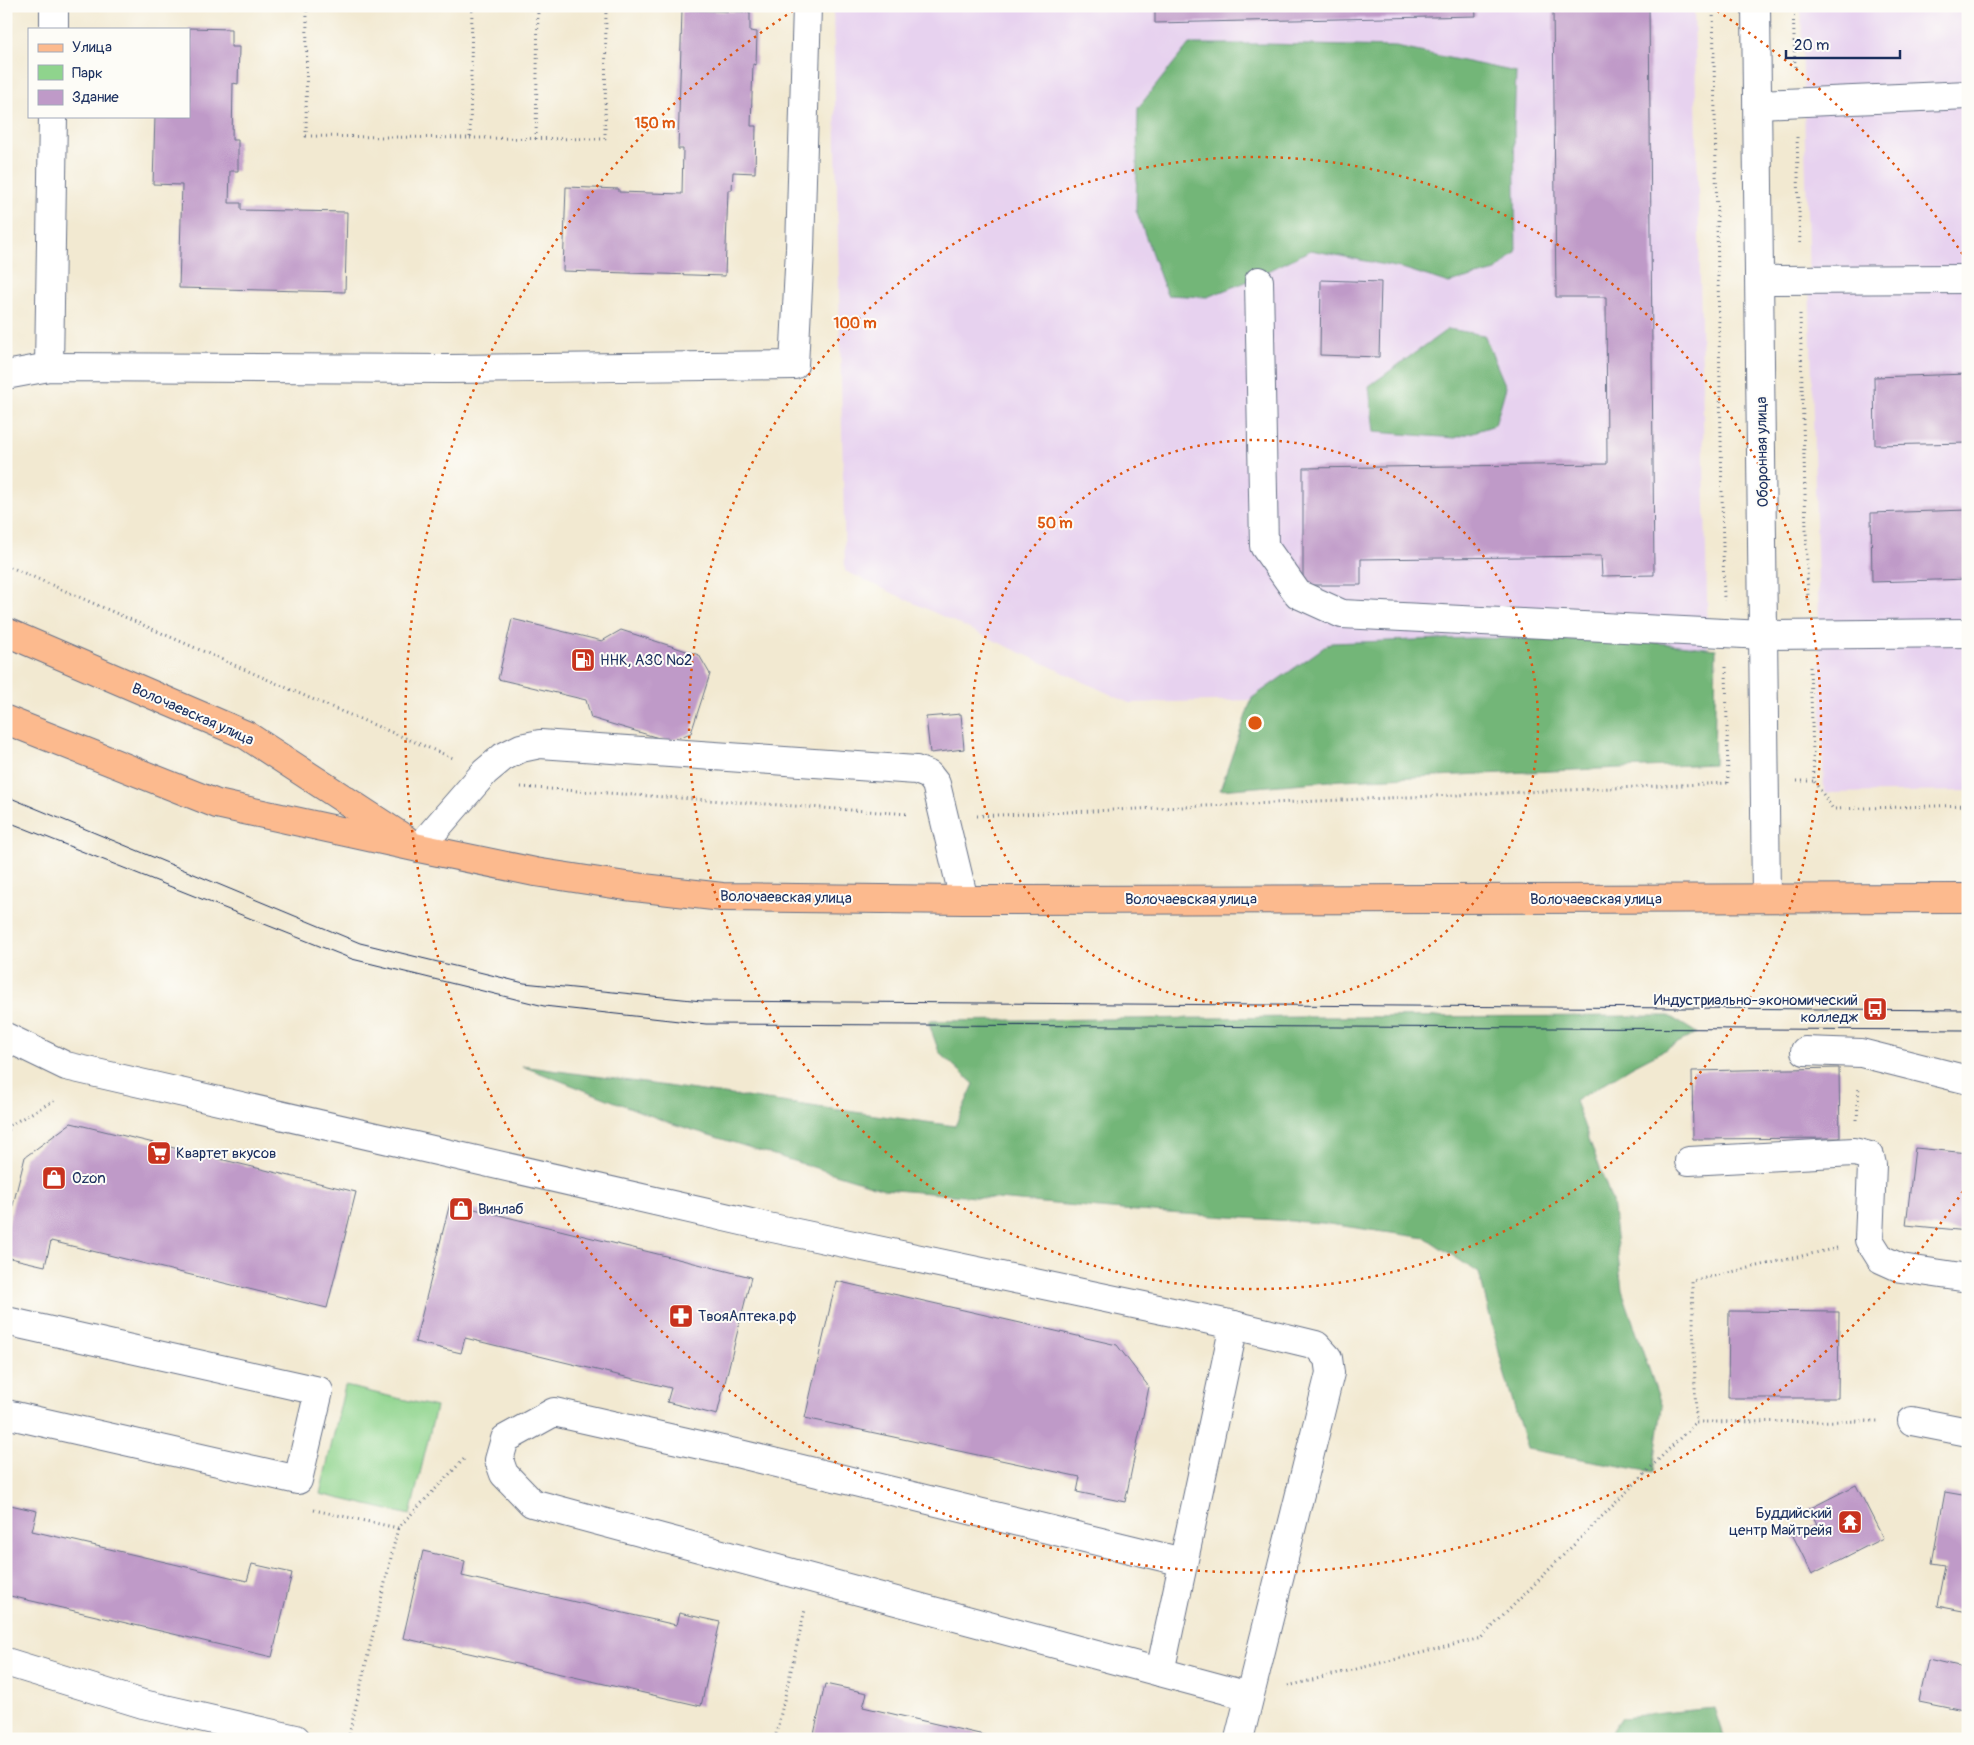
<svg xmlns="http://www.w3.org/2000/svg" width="1974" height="1745" viewBox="0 0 1974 1745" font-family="Pangolin,sans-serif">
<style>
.built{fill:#e7d2ef}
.green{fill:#8fd48d;stroke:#558276}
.forest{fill:#73b678;stroke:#47726b}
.building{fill:#bf9ac8}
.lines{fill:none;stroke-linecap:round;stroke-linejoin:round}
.minor-casing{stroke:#667086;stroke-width:30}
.major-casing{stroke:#667086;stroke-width:30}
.path{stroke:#667086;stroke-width:3;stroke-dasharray:1 4;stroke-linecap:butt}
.minor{stroke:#fff;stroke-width:28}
.major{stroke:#fcba8e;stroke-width:28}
.tram{stroke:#1b2f5e;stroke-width:1}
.ring{fill:none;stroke:#de5710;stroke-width:2.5;stroke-dasharray:2.5 5}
.labels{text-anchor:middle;stroke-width:4;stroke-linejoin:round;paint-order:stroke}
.street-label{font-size:15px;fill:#1b2f5e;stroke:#fdfcf7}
.poi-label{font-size:15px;fill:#1b2f5e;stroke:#fdfcf7;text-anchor:start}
.centre{fill:#de5710;stroke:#fdfcf7;stroke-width:2.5}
.ring-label{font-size:15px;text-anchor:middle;font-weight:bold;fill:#de5710;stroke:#fdfcf7;stroke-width:4;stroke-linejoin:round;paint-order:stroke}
</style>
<rect width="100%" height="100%" fill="#fdfcf7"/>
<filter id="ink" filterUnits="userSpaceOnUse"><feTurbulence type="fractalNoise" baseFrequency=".02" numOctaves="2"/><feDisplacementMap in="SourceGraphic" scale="10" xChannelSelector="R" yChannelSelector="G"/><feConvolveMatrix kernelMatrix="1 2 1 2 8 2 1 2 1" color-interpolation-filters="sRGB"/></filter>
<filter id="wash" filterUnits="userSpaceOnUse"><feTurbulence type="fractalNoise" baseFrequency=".0096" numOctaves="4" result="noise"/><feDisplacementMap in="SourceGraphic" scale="20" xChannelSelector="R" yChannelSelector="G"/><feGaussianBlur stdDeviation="1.12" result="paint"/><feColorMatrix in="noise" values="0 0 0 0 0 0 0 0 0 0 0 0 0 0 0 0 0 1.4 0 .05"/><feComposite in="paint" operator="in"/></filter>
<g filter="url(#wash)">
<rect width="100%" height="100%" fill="#f2e9d1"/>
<!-- built -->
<g class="built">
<polygon points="833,6 1694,6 1709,689 1129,703 845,571"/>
<polygon points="1801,6 1968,6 1968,791 1824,793"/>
</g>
<!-- green -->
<polygon class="green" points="345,1386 436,1407 410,1515 320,1494"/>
<!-- forest -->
<g class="forest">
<polygon points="1189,44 1265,44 1396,47 1516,72 1514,127 1516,252 1496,271 1449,283 1405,269 1311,250 1246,282 1207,297 1167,295 1136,210 1138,108"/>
<polygon points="1448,329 1484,335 1506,387 1495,425 1455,438 1374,432 1369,386"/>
<polygon points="1473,638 1641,641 1716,649 1714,764 1342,780 1220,790 1252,698 1330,643"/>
<polygon points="1669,1016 1697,1033 1633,1066 1575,1101 1612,1201 1622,1290 1662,1407 1653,1472 1527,1449 1504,1372 1479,1273 1426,1238 1322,1223 1122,1210 884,1189 670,1123 522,1066 955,1126 974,1084 939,1052 928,1021 1301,1017"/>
<polygon points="1714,1708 1724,1739 1606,1739 1622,1717"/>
</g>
<g id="blocks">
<!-- building -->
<g class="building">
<polygon points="1155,6 1475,6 1476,16 1155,23"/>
<polygon points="1553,6 1649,6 1654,575 1602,576 1601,556 1361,559 1361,585 1303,585 1303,468 1607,464 1606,297 1556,297"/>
<polygon points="682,10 750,12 750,31 757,32 756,65 753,64 751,126 756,126 755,173 733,172 732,190 728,190 725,276 563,271 566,187 619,189 619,192 682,194 683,149 678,149"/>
<polygon points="189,28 231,29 231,47 239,47 238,84 233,83 232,140 238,140 238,171 230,171 229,203 241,203 241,210 347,212 345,292 179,288 182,185 153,184 155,116 189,116"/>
<polygon points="1321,280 1381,282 1379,357 1320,355"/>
<polygon points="1968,374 1968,443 1875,445 1874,377"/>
<polygon points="1968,510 1968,579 1872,582 1871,513"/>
<polygon points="512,619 602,641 621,630 699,655 710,674 691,733 669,741 591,718 586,700 498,679"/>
<polygon points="961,714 964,749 930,753 926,717"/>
<polygon points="1839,1068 1840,1138 1693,1139 1692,1071"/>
<polygon points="71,1123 356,1192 327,1308 51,1241 45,1266 6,1257 6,1233 25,1157"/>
<polygon points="1915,1148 1968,1153 1968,1231 1906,1225"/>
<polygon points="450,1203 751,1277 717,1415 667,1402 671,1388 465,1338 461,1353 415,1342"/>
<polygon points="836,1281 1117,1345 1149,1387 1125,1502 1077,1492 1080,1477 805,1418"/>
<polygon points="1729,1311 1839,1312 1838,1398 1728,1398"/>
<polygon points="1856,1485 1883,1538 1812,1574 1793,1536 1817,1524 1809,1509"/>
<polygon points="1945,1492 1968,1496 1968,1612 1937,1606 1945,1565 1932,1563"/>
<polygon points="6,1504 37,1511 32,1531 247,1581 252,1564 292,1573 272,1657 6,1595"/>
<polygon points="423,1551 465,1561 462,1576 676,1625 679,1613 720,1622 701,1706 403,1638"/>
<polygon points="1928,1660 1968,1669 1968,1711 1919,1701"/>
<polygon points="825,1684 867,1693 863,1707 1001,1739 813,1739"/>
</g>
</g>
</g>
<g filter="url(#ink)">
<use href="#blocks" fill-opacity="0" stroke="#667086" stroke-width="1"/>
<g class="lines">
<defs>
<g id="minor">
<polyline points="1756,6 1766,898"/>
<polyline points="54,29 54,6"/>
<polyline points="1758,104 1968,95"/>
<polyline points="1760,280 1968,279"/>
<polyline points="1259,281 1264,546 1298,594 1342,614 1764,635 1968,633"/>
<polyline points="49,367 53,116"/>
<polyline points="6,375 49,367 448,369 794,365 800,249 807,6"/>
<polyline points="419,848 485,772 503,757 521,748 540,744 916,770 929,775 936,784 964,900"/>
<polyline points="6,1037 66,1066 768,1227 1234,1325 1316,1345 1328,1358 1330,1373 1239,1739"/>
<polyline points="1805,1051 1861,1053 1968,1080"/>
<polyline points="1689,1161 1854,1152 1870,1156 1872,1165 1869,1240 1881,1259 1901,1268 1968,1278"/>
<polyline points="6,1321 319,1391 298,1480 6,1414"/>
<polyline points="1912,1421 1968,1432"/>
<polyline points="1183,1562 740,1454 554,1412 505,1439 499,1460 504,1474 532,1503 1249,1696"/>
<polyline points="6,1662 143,1704 296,1739"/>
<polyline points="1160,1672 1234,1325"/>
</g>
<g id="major">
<polyline points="6,632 246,735 405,839"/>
<polyline points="6,720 217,804 419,848 535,872 626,886 722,897 964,900 1968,898"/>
</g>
</defs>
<!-- minor casing -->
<use href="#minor" class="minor-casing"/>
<!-- major casing -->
<use href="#major" class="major-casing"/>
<!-- path -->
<g class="path">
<polyline points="307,6 306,136 470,138 472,6"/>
<polyline points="1713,6 1724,601"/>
<polyline points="1793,6 1795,68"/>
<polyline points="1797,137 1800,246"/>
<polyline points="470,138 605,139 606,6"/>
<polyline points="536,139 538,6"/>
<polyline points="1800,314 1808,600"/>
<polyline points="6,565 312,699 453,758"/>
<polyline points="1726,667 1728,783"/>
<polyline points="1810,667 1814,781 1833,809 1968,805"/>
<polyline points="1797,781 1814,781"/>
<polyline points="521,787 909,814"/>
<polyline points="977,816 1728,783"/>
<polyline points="1857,1120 1859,1086"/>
<polyline points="6,1140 10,1125 57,1099"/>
<polyline points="1837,1248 1692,1281 1696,1422 1880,1421"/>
<polyline points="314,1510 398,1528 465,1458"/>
<polyline points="1288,1686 1481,1638 1696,1422"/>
<polyline points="348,1739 398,1528"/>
<polyline points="775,1739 805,1610"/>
</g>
<!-- minor -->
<use href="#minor" class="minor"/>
<!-- major -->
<use href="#major" class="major"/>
<!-- tram -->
<g class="tram">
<polyline points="6,796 360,943 524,983 702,1001 1968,1010"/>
<polyline points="6,821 352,959 544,1006 706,1024 1968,1030"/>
</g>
</g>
</g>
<!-- distance rings -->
<g class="ring">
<circle cx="1255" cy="723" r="283"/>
<circle cx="1255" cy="723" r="566"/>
<path d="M1967 1185A849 849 0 1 1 799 7M1711 7A849 849 0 0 1 1967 261"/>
</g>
<!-- icons -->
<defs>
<symbol id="fuel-square" viewBox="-11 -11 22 22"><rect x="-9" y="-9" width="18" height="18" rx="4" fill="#c8321e" stroke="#fdfcf7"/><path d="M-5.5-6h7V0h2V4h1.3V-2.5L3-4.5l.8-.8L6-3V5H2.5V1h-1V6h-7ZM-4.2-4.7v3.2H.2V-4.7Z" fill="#fff"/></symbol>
<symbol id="bus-square" viewBox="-11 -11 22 22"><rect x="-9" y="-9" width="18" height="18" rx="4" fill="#c8321e" stroke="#fdfcf7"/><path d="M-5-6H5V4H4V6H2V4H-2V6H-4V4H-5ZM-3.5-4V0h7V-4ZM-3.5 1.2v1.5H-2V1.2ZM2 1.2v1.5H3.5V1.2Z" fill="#fff"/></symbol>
<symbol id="supermarket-square" viewBox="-11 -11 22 22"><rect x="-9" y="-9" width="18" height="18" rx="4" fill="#c8321e" stroke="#fdfcf7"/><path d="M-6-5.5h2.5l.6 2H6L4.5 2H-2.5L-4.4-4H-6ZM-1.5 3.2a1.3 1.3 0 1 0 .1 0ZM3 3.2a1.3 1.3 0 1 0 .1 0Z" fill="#fff"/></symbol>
<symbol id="shop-square" viewBox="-11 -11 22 22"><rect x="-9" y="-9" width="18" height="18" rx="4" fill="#c8321e" stroke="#fdfcf7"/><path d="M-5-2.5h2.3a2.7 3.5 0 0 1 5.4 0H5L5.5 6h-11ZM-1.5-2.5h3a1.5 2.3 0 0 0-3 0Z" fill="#fff"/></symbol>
<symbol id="pharmacy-square" viewBox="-11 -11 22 22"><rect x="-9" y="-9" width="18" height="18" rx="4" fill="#c8321e" stroke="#fdfcf7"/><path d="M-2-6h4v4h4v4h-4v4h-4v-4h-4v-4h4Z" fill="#fff"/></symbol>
<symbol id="temple-square" viewBox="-11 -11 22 22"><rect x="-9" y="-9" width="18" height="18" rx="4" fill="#c8321e" stroke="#fdfcf7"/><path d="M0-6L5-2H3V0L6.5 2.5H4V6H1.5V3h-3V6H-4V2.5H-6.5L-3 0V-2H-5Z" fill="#fff"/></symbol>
</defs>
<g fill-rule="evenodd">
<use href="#fuel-square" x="569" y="646" width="28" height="28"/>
<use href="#bus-square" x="1861" y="995" width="28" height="28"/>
<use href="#supermarket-square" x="145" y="1139" width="28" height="28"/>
<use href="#shop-square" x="40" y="1164" width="28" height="28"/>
<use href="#shop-square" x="447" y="1195" width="28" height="28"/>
<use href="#pharmacy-square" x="667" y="1302" width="28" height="28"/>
<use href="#temple-square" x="1836" y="1508" width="28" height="28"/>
</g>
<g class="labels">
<!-- street labels -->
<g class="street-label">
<text transform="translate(1762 452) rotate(-91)" y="5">Оборонная улица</text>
<text transform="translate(193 714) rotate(24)" y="5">Волочаевская улица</text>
<text transform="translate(786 897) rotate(1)" y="5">Волочаевская улица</text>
<text x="1191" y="904">Волочаевская улица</text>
<text x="1596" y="904">Волочаевская улица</text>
</g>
<!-- poi labels -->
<g class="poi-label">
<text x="600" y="665">ННК, АЗС №2</text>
<text x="1858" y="1005" text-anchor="end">Индустриально-экономический<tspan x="1858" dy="17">колледж</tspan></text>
<text x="176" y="1158">Квартет вкусов</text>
<text x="72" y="1183">Ozon</text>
<text x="478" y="1214">Винлаб</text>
<text x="698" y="1321">ТвояАптека.рф</text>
<text x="1832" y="1518" text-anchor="end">Буддийский<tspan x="1832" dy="17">центр Майтрейя</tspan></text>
</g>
</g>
<circle cx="1255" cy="723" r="8" class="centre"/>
<g class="ring-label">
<text x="655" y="128">150 m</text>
<text x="855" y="328">100 m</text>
<text x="1055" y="528">50 m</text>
</g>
<!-- margin -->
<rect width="1974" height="1745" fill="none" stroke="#fdfcf7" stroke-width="25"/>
<!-- legend -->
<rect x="28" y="28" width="162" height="90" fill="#fdfcf7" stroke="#a3aaba"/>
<rect x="38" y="44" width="25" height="8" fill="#fcba8e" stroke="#a3aaba"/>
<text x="72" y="52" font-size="15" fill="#1b2f5e">Улица</text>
<rect x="38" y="65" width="25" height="15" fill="#8fd48d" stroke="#a3aaba"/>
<text x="72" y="78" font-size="15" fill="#1b2f5e">Парк</text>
<rect x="38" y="90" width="25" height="15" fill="#bf9ac8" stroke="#a3aaba"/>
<text x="72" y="102" font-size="15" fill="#1b2f5e">Здание</text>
<!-- scale -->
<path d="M1786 50v8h114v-8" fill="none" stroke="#1b2f5e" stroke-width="2.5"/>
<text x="1794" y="50" font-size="15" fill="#1b2f5e" stroke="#fdfcf7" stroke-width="4" paint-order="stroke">20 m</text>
</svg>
